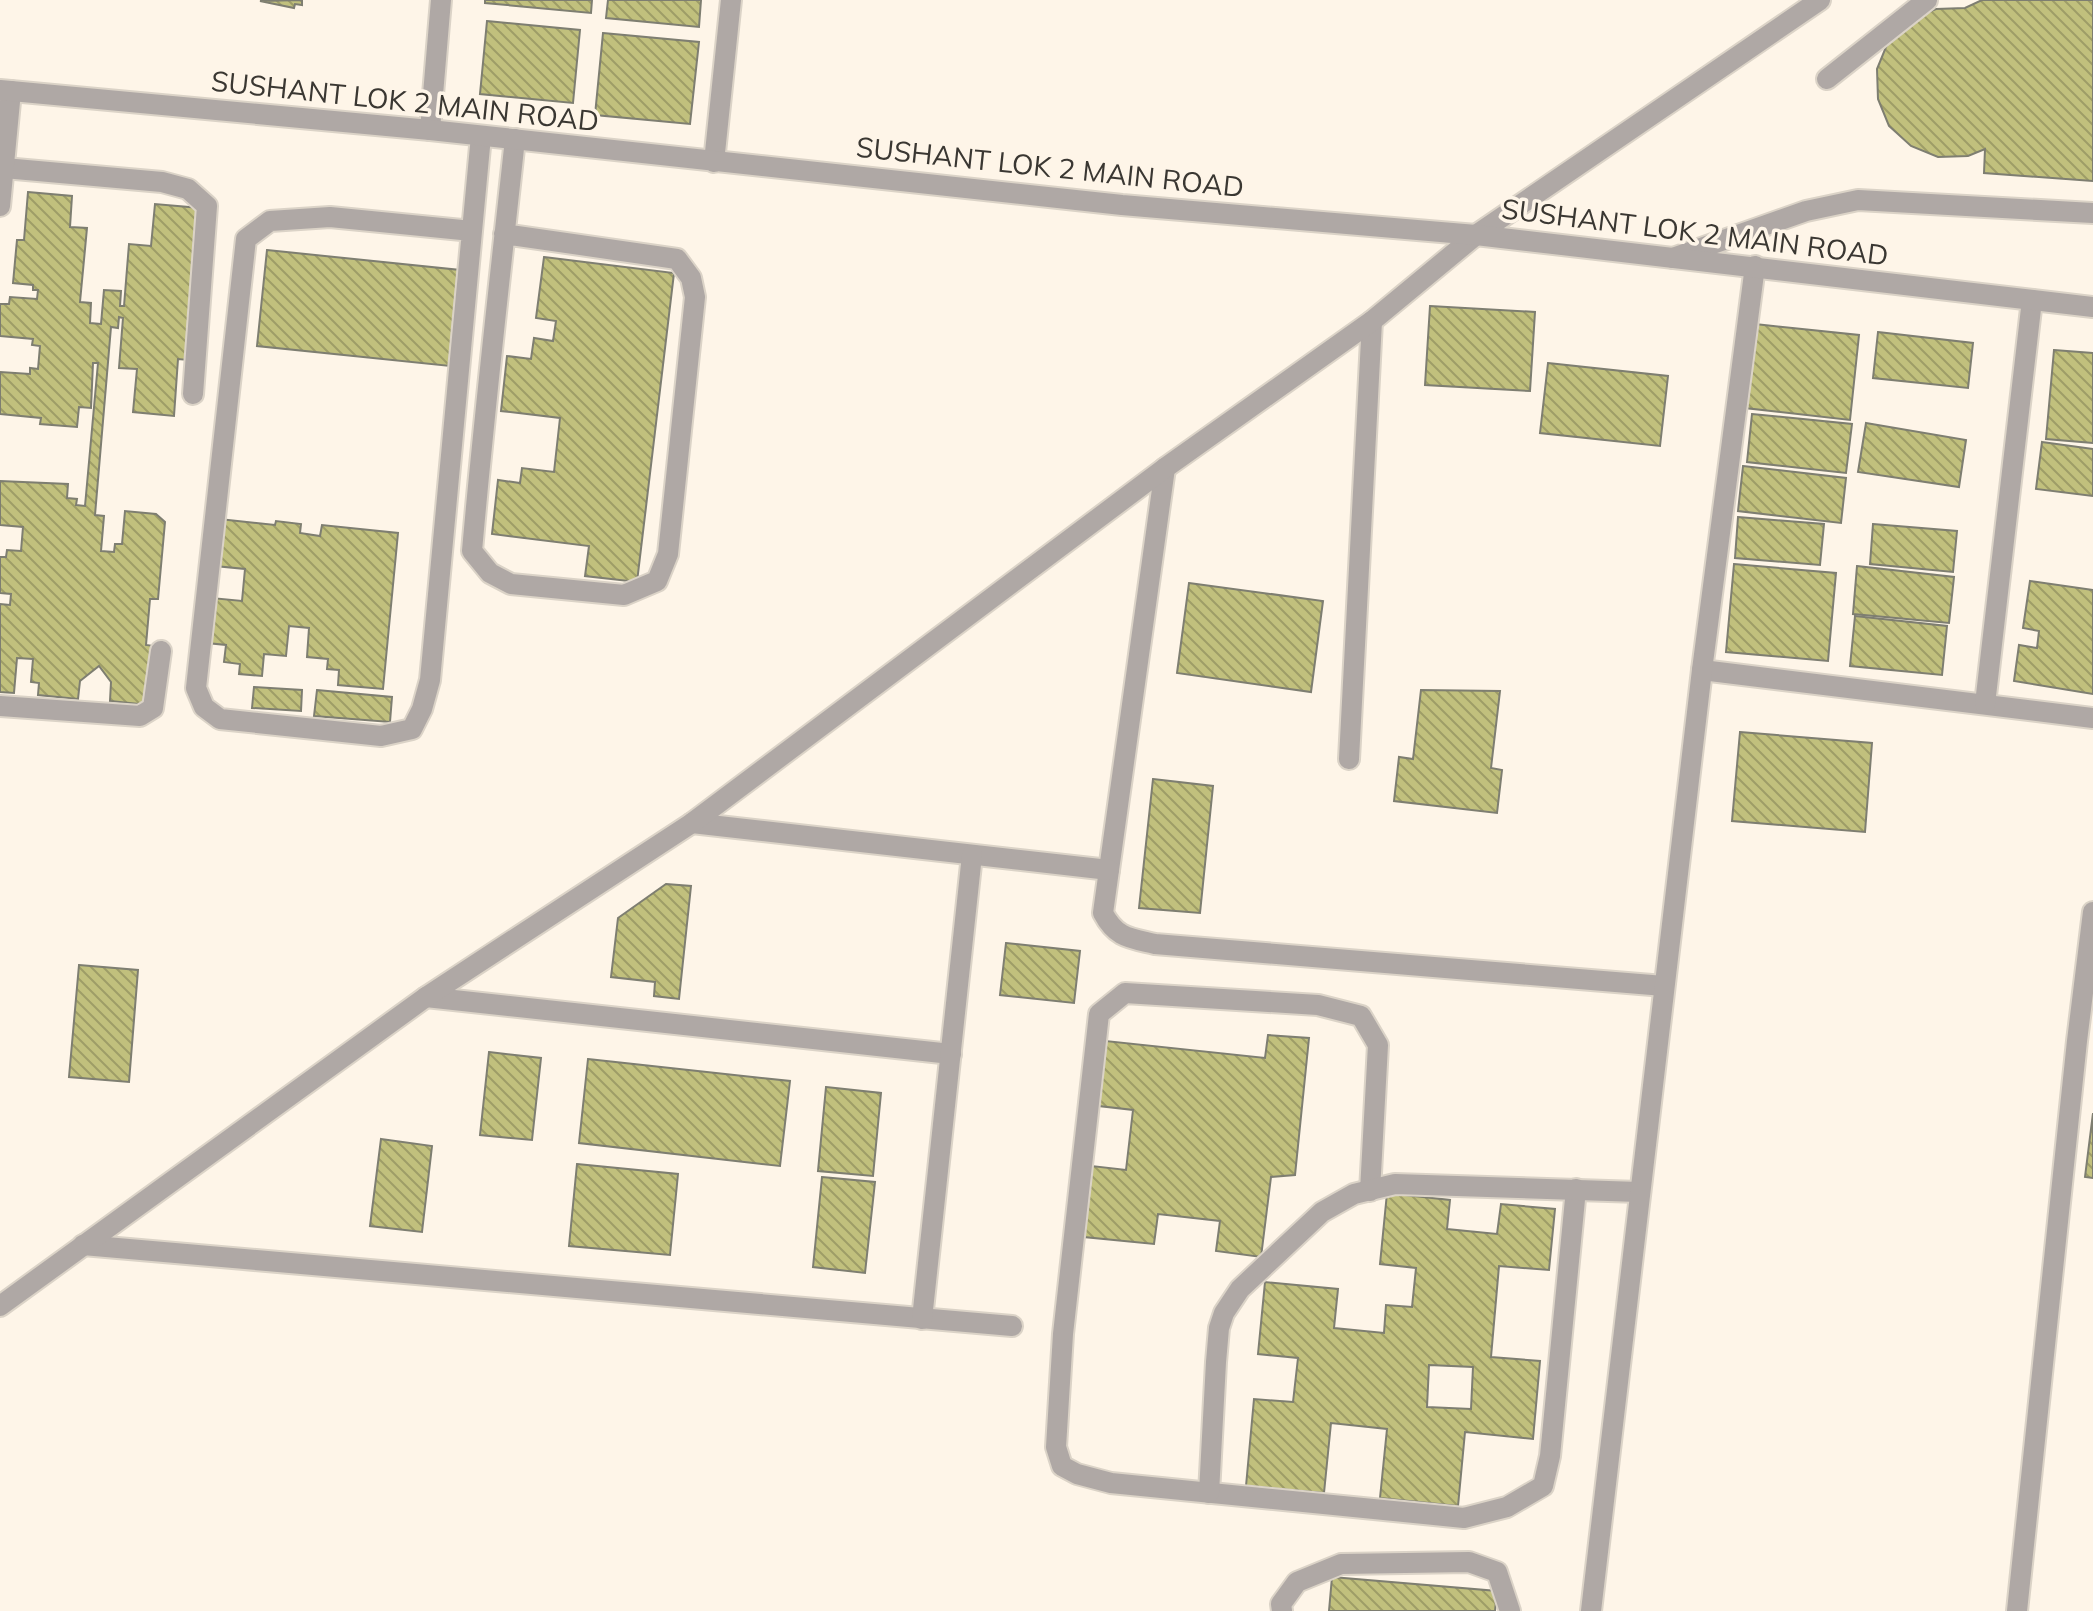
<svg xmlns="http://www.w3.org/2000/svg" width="2093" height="1611" viewBox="0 0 2093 1611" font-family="Mulish,sans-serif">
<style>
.building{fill:url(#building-back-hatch);stroke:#7e7e71;stroke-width:2;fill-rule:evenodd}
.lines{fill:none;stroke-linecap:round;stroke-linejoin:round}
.service-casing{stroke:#dbd3c7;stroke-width:24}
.minor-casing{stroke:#dbd3c7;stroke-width:24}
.tertiary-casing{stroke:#dbd3c7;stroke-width:24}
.service{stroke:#afa8a5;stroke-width:20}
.minor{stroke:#afa8a5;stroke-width:20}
.tertiary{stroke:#afa8a5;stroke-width:20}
.labels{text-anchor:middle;stroke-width:7;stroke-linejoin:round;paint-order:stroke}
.street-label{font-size:28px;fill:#3a3732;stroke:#fef5e8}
</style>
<defs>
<pattern id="building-back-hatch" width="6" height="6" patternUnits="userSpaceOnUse" patternTransform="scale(2)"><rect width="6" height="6" fill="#c1c07d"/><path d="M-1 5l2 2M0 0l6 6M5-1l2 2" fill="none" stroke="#9e9d67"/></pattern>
</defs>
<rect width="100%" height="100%" fill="#fef5e8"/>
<!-- building -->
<g class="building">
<polygon points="302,0 302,5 295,4 294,8 260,1"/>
<polygon points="485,0 592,0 591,13 485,3"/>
<polygon points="608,0 701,0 699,27 606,18"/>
<polygon points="1982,0 2093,0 2093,181 1984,173 1985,149 1968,156 1938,157 1911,146 1889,126 1878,99 1877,69 1888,42 1909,20 1936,9 1965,8"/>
<polygon points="487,21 580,30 573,103 480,94"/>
<polygon points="603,33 699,42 690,124 595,115"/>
<polygon points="28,192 72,196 70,227 87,228 80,302 91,303 90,323 101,324 104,290 121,291 120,306 124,306 129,244 151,246 155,204 200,208 188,360 178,359 174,416 133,412 137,369 119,368 123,318 119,317 118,328 111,327 95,515 104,516 101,551 114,552 115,544 122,544 125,511 156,514 165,522 158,599 150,599 146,645 154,646 149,705 110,701 111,682 99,666 80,681 78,699 38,695 39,683 31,682 33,659 17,658 14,693 0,692 0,604 10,605 11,594 0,593 0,557 6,557 7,550 21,551 23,527 0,525 0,481 68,484 67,498 77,499 76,505 85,506 98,363 93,363 91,408 79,407 77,427 40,424 41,418 0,414 0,372 30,374 30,368 38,369 40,346 32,345 33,339 0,336 0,304 9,304 10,297 37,299 38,290 33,290 33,285 13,283 17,240 24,240"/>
<polygon points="267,250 460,270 450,366 257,346"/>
<polygon points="544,257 674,273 637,582 585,576 589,546 492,534 498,480 520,483 522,468 554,472 560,418 501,411 507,356 531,359 534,338 553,341 556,321 536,318"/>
<polygon points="1430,306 1535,312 1530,391 1425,385"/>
<polygon points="1755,324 1859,335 1850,420 1745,408"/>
<polygon points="1878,332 1973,343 1968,388 1873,378"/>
<polygon points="2054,350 2093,353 2093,443 2046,439"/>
<polygon points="1548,363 1668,376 1660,446 1540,433"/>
<polygon points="1752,414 1852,424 1846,473 1747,462"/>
<polygon points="1866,423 1966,440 1959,487 1858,472"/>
<polygon points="2042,442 2093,449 2093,496 2036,489"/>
<polygon points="1743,466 1846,478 1841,523 1738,511"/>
<polygon points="1738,517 1824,524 1820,565 1735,558"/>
<polygon points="219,519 275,525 276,521 301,524 300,533 320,536 322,525 398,533 383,689 338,685 339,670 327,669 328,659 307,657 309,628 289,626 286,656 264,654 262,676 239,674 240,664 224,662 226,645 207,643 212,598 242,601 245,569 215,566"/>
<polygon points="1873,524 1957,531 1953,572 1870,564"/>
<polygon points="1734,564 1836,573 1828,661 1726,652"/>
<polygon points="1857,566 1954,577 1949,623 1853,614"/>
<polygon points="2030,581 2093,590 2093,694 2014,681 2019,645 2037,648 2039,631 2023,628"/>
<polygon points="1189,583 1323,601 1311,692 1177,673"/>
<polygon points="1855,616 1947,626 1942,675 1850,666"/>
<polygon points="254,687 302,690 301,711 252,708"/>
<polygon points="317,690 392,697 390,722 314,716"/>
<polygon points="1421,690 1500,691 1491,768 1502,770 1497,813 1394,801 1399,757 1413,759"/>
<polygon points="1740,732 1872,743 1865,832 1732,821"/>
<polygon points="1153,779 1213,786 1200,913 1139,908"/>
<polygon points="666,884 691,886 679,999 654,996 655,982 611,977 618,918"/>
<polygon points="1006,943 1080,951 1074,1003 1000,995"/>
<polygon points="79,965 138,970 129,1082 69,1077"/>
<polygon points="1268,1035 1309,1038 1295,1175 1271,1177 1261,1257 1216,1251 1220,1221 1158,1214 1154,1244 1084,1237 1092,1166 1126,1170 1133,1110 1099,1106 1106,1041 1265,1058"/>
<polygon points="489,1052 541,1058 532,1140 480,1135"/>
<polygon points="588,1059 790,1081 780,1166 579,1143"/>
<polygon points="826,1087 881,1093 873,1176 818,1171"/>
<polygon points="2093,1113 2093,1178 2085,1177"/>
<polygon points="381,1139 432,1146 422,1232 370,1226"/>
<polygon points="577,1164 678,1174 670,1255 569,1246"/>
<polygon points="822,1177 875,1182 865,1273 813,1267"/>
<path d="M1387,1193L1450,1200L1447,1229L1497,1234L1501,1204L1555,1209L1549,1270L1499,1266L1491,1357L1540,1361L1533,1439L1465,1432L1458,1506L1380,1498L1387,1429L1331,1423L1324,1493L1246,1486L1254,1399L1293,1402L1298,1358L1258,1354L1265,1282L1338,1289L1334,1328L1384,1333L1386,1305L1412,1307L1416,1268L1380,1264ZM1429,1365L1473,1367L1471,1409L1427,1407Z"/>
<polygon points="1332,1577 1497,1591 1495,1611 1329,1611"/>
</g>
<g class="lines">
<defs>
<g id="service">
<polyline points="1827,79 1927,0"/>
<polyline points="1673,258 1806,211 1858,200 2093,213"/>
</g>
<g id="minor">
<polyline points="430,130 441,0"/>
<polyline points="714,162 731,0"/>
<polyline points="4,168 162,182 188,189 207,206 193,394"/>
<polyline points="0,206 11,91"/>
<polyline points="472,231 330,217 270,221 246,239 196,688 204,707 220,719 381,736 412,729 422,709 430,680 472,231 481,136"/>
<path d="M504,234L677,259L691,278L695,297L668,554L657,581L624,595L511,584L490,573L472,551C484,414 500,277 515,139"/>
<path d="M1165,468L1103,913C1116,938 1130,938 1155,944L1664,986"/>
<polyline points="1702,670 2093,718"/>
<polyline points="1985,704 2032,300"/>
<polyline points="0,706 140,716 153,708 161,651"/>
<polyline points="1349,759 1372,321"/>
<polyline points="692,823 1109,870"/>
<polyline points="426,997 951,1054"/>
<polyline points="1370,1191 1378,1045 1361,1016 1318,1005 1125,993 1099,1014 1063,1334 1056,1447 1062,1466 1077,1474 1111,1483 1464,1518 1507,1507 1543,1486 1550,1456 1576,1189"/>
<polyline points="83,1245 1012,1326"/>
<polyline points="0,1306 426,997 692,823 1165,468 1372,321 1476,235 1820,0"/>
<polyline points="922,1319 972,855"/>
<polyline points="1209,1493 1216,1362 1219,1328 1224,1313 1240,1289 1322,1212 1354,1194 1395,1184 1639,1192"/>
<polyline points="1282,1611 1281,1604 1297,1582 1341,1564 1469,1562 1497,1572 1510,1611"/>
<polyline points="1591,1611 1702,670 1755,266"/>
<polyline points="2017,1611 2077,1041 2093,912"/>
</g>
<polyline id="tertiary" points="0,90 430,130 1122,205 1476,235 2093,307"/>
</defs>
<!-- service casing -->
<use href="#service" class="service-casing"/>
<!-- minor casing -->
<use href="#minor" class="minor-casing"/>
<!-- tertiary casing -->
<use href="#tertiary" class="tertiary-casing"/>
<!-- service -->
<use href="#service" class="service"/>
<!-- minor -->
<use href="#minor" class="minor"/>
<!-- tertiary -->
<use href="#tertiary" class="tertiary"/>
</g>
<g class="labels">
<!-- street labels -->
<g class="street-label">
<text transform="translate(405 101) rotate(6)" y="10">SUSHANT LOK 2 MAIN ROAD</text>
<text transform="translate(1050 167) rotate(6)" y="10">SUSHANT LOK 2 MAIN ROAD</text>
<text transform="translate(1695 232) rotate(7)" y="10">SUSHANT LOK 2 MAIN ROAD</text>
</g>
</g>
</svg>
